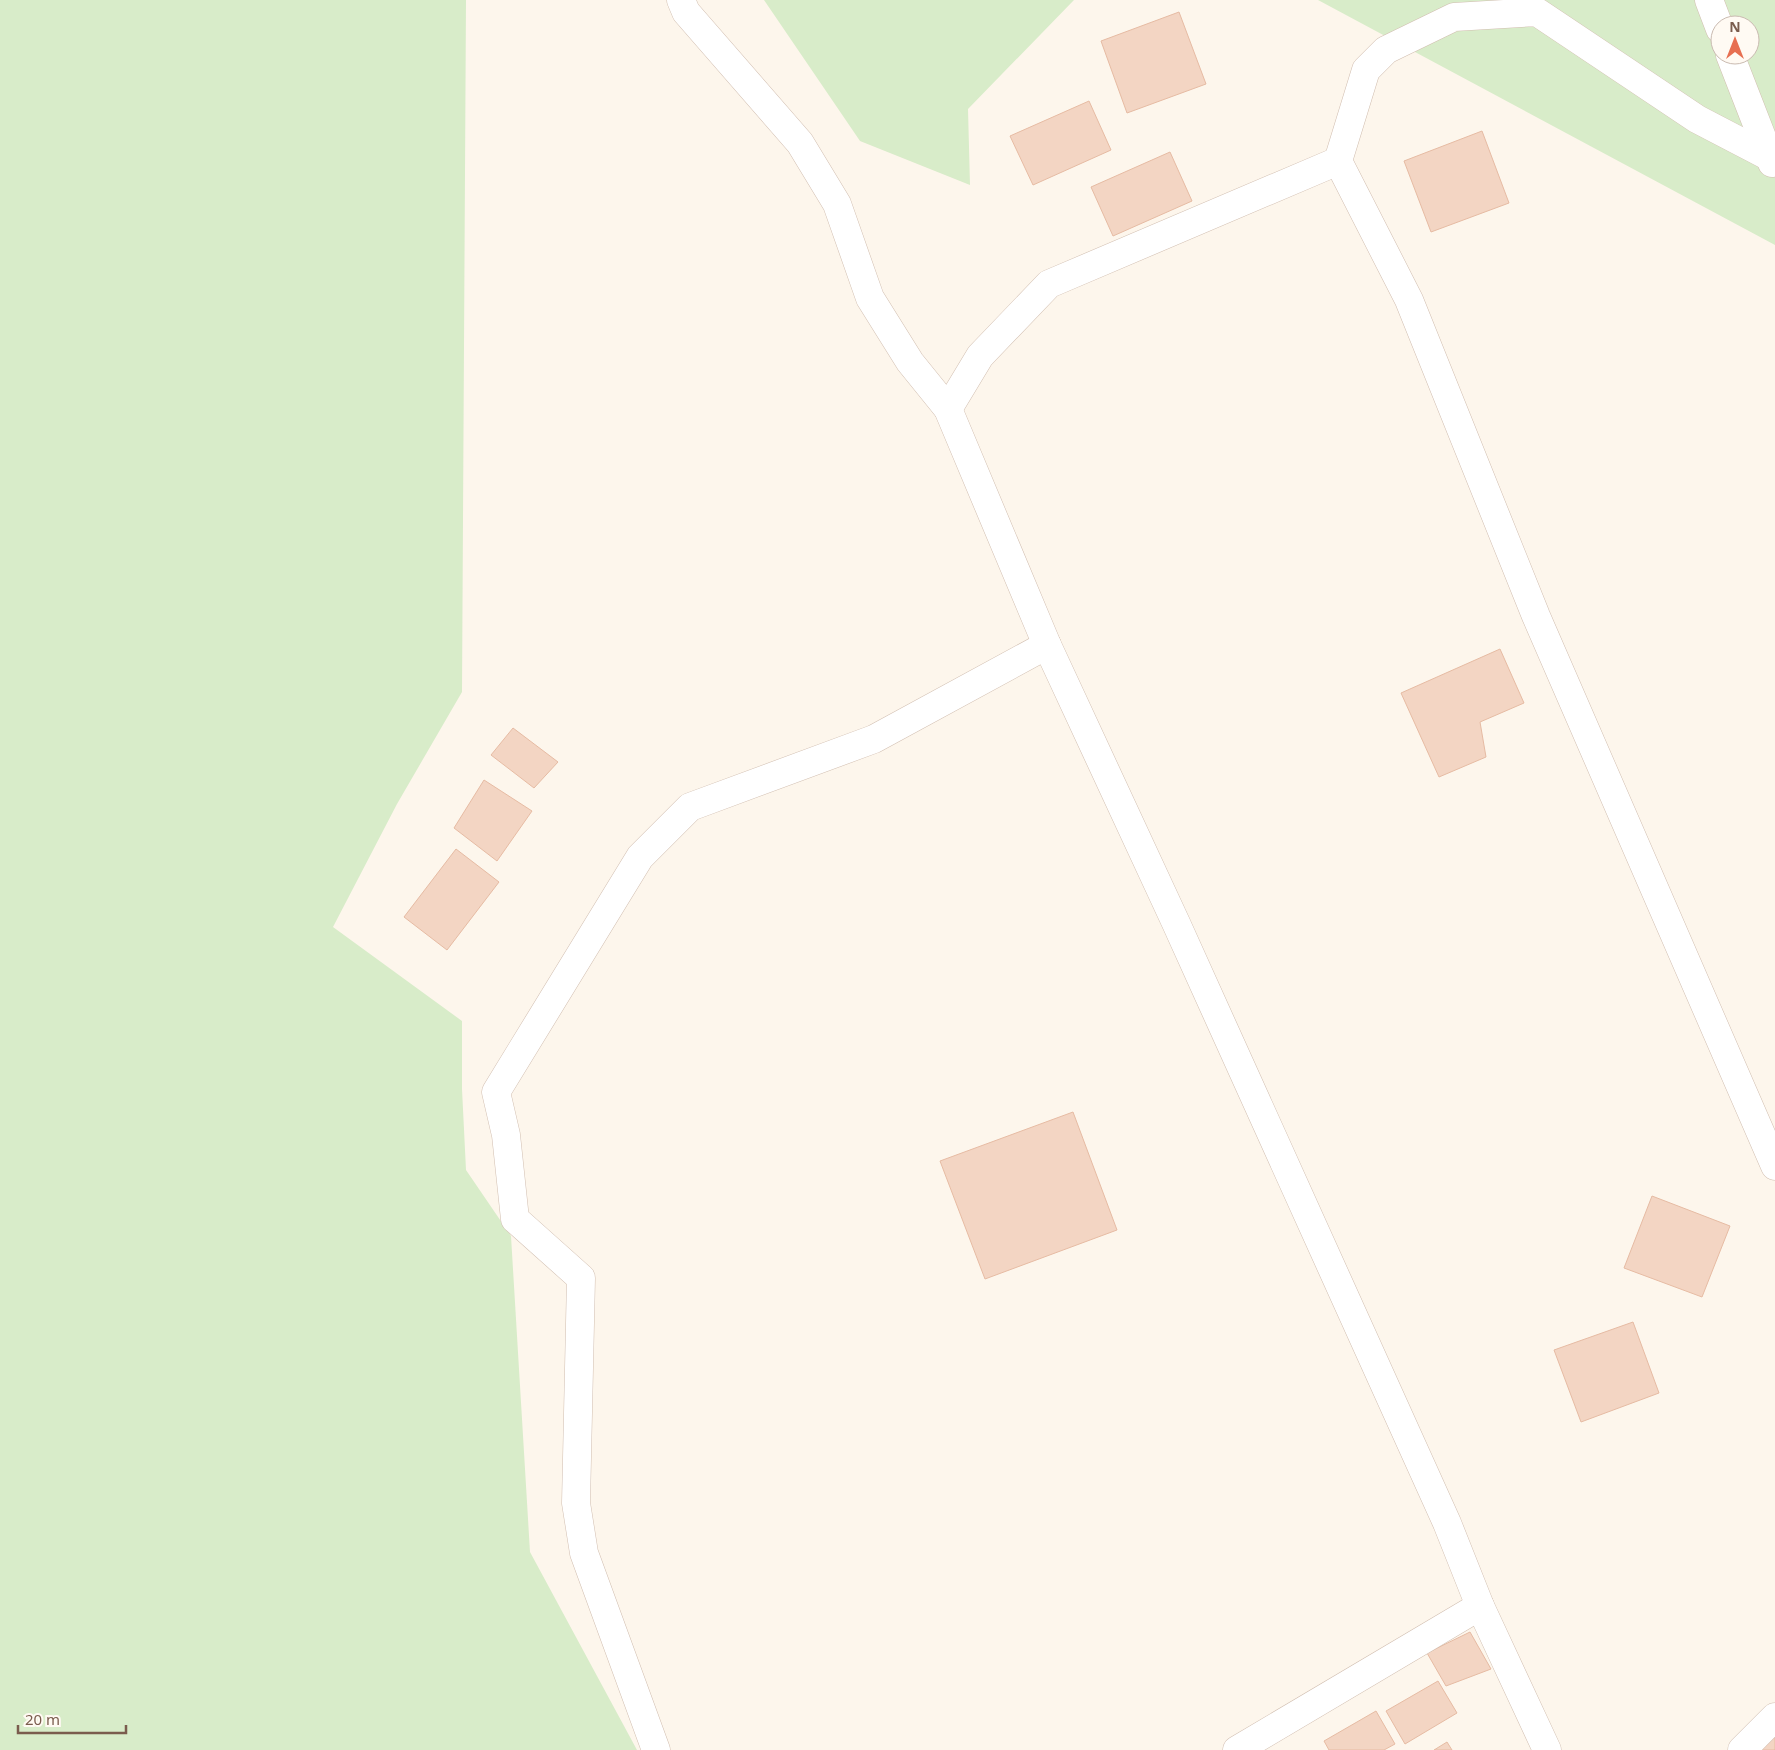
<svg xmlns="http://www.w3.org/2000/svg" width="1775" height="1750" viewBox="0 0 1775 1750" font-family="'Noto Sans',sans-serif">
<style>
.green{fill:#d8ecc9;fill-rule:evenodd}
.building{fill:#f3d5c3;stroke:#e6bba3}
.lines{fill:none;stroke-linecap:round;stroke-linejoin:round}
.minor-casing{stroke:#d1beb0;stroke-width:29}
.minor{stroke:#fff;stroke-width:28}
</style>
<rect width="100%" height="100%" fill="#fdf6ec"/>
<!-- green -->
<g class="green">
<polygon points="0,0 466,0 462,692 397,804 333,927 462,1021 462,1089 466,1170 511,1236 530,1552 637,1750 0,1750"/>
<polygon points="764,0 1074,0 968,109 970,185 860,141"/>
<path d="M1318,0H1775V245ZM1720,25H1750V55H1720Z"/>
</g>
<!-- building -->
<g class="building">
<polygon points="1179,12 1206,84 1127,113 1101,41"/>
<polygon points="1089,101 1111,150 1033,185 1010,136"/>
<polygon points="1482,131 1509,203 1431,232 1404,161"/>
<polygon points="1170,152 1192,201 1113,236 1091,187"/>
<polygon points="1500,649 1524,703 1480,722 1486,757 1439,777 1401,693"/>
<polygon points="513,728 558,762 534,788 491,755"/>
<polygon points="484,780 532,811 497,861 454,828"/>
<polygon points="456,849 499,882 447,950 404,917"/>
<polygon points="1073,1112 1117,1230 985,1279 940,1161"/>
<polygon points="1652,1196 1730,1226 1702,1297 1624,1268"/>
<polygon points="1633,1322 1659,1393 1581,1422 1554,1350"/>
<polygon points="1470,1632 1491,1669 1446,1686 1427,1653"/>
<polygon points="1438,1681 1457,1713 1405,1744 1386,1711"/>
<polygon points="1376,1711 1395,1744 1384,1750 1329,1750 1324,1741"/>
<polygon points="1775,1728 1775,1750 1740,1750"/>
<polygon points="1447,1742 1452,1750 1434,1750"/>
</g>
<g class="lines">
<defs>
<g id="minor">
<polyline points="681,0 686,12 800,143 837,204 870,298 910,362 948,409 1047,645 1176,923 1447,1523 1480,1606 1547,1750"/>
<polyline points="1709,0 1720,29"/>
<polyline points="1730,55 1772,163"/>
<polyline points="1768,156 1697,119 1537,12 1454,17 1386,50 1366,70 1338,161 1409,300 1536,616 1775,1166"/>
<polyline points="948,409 980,356 1049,284 1338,161"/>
<polyline points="656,1750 584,1553 576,1503 581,1278 515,1219 506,1135 496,1092 640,857 690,807 874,739 1047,645"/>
<polyline points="1237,1750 1480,1606"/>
<polyline points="1742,1750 1775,1717"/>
</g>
</defs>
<!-- minor casing -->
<use href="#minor" class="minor-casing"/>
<!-- minor -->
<use href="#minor" class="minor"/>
</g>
<!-- north arrow -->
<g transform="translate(1735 40)"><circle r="24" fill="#fffaf3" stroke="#cabbb1"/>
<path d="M0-4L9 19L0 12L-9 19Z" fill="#e76f51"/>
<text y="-8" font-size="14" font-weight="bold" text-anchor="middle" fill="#7a5c4d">N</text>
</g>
<!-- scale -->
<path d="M18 1725v8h108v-8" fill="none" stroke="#7a5c4d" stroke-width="2.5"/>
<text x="25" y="1725" font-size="15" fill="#7a5c4d" stroke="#fffaf3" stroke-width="4" paint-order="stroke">20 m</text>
</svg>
